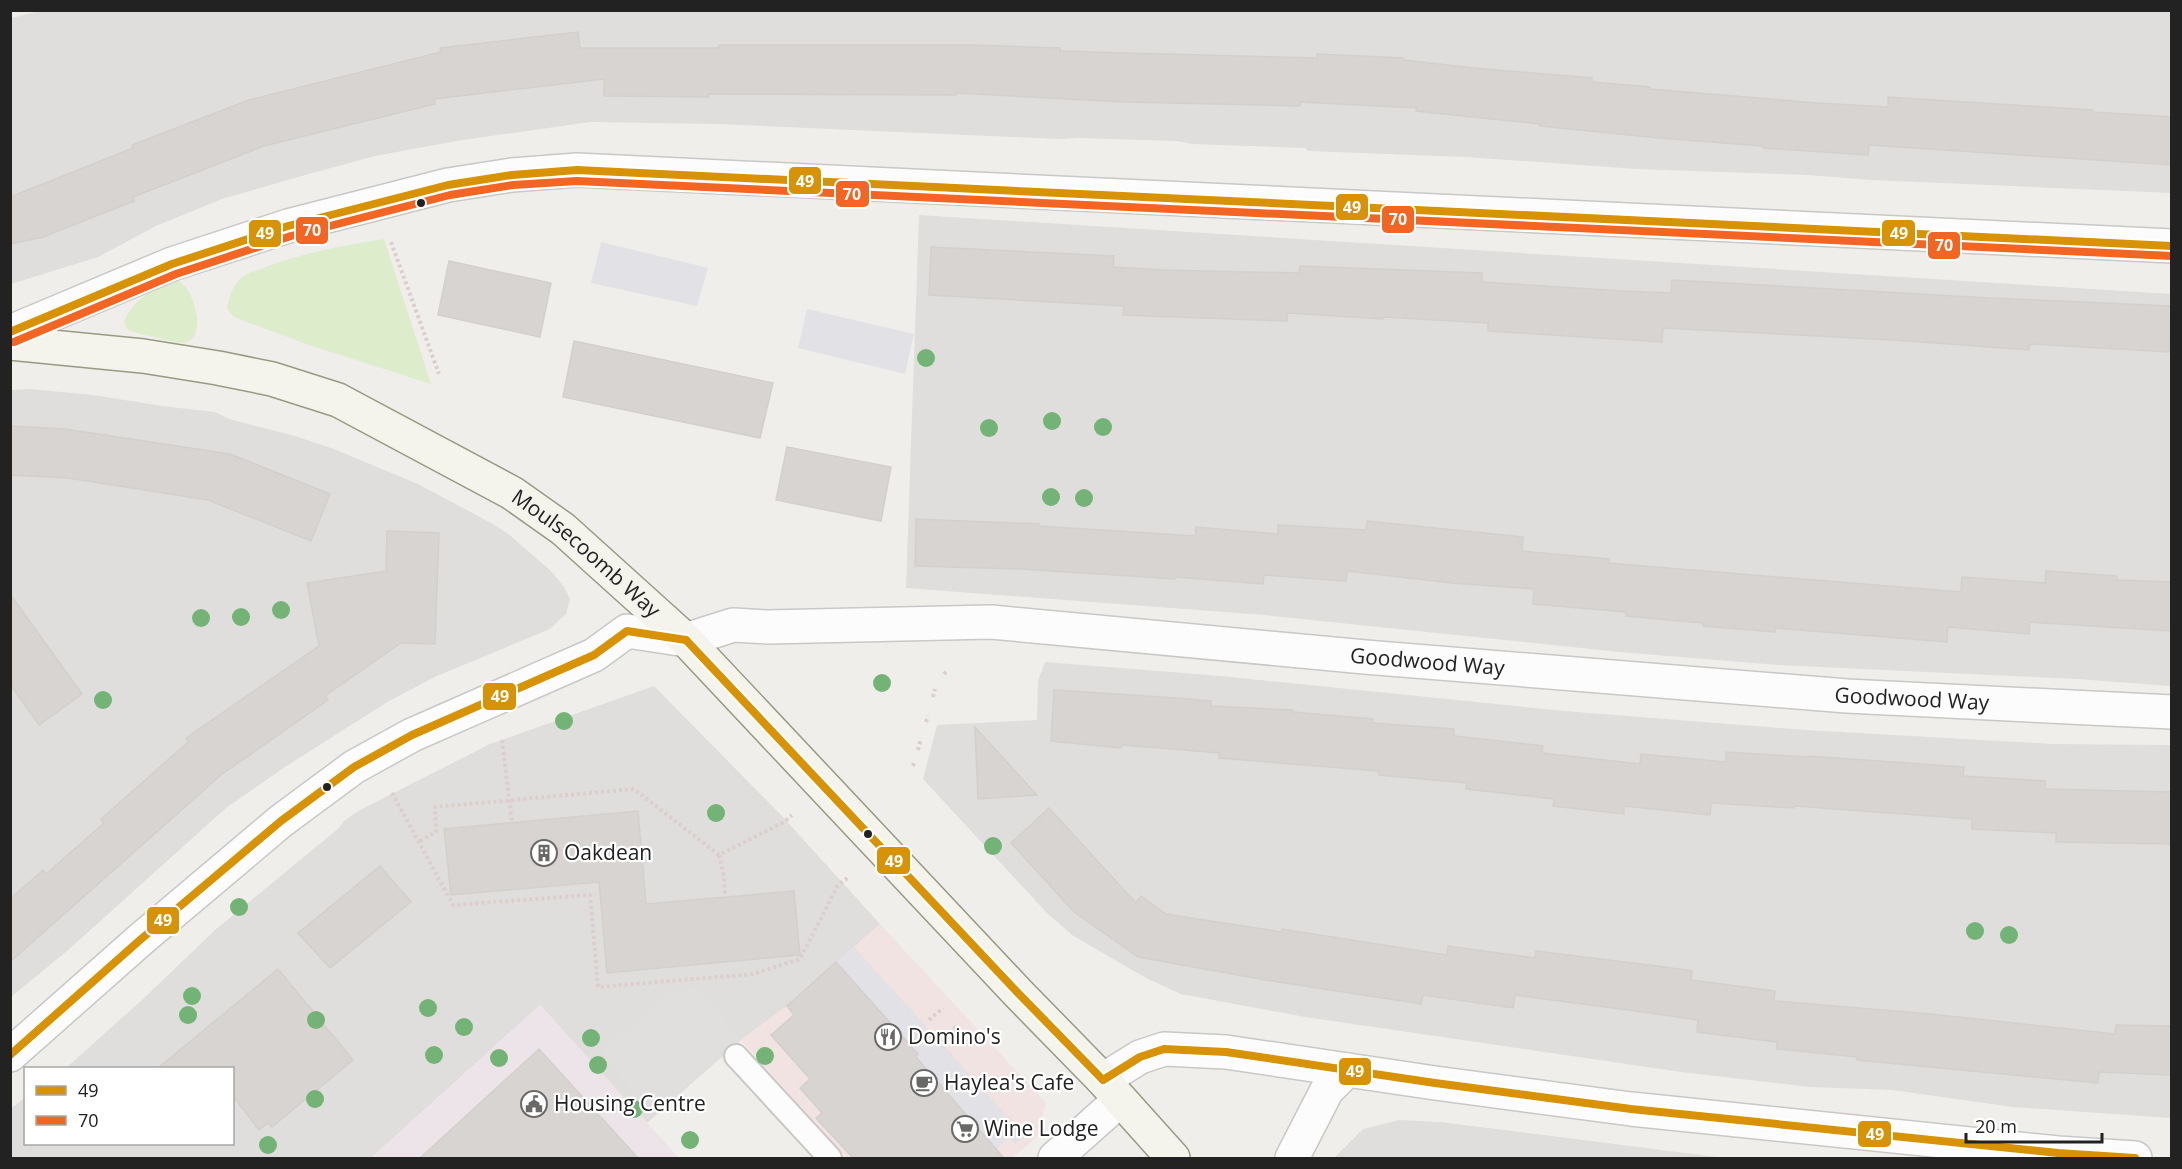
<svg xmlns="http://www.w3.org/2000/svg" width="2182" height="1169" viewBox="0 0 2182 1169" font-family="'Open Sans',sans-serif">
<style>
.residential{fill:#dfdedc}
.commercial{fill:#f1e3e1}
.industrial{fill:#ede4e9}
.grass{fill:#ddeccb}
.parking{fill:#e0dfde}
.plaza{fill:#e2e1e5}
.building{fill:#d7d4d2;stroke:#d3d0cc;stroke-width:1.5}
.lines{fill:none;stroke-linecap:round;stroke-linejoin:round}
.lane-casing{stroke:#c9c8c7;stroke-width:26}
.street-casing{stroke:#c9c8c7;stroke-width:36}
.secondary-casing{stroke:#999a82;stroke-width:36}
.path{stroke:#dccecd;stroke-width:4;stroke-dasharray:3 3;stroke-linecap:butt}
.lane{stroke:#fdfcfc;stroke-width:22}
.street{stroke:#fdfcfc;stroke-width:33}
.secondary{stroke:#f4f4ed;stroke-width:33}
.bus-1-casing{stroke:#fff;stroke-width:12}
.bus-2-casing{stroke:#fff;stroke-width:12}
.bus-1{stroke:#d79205;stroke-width:8}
.bus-2{stroke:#f26522;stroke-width:8}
.tree{fill:#73b476}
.bus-dot{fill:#222;stroke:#fff;stroke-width:2}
.labels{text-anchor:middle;stroke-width:4.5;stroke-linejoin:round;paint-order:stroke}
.street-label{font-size:21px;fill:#222;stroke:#fff}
.poi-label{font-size:21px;fill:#222;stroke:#fff;text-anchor:start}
.line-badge{stroke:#fff;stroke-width:2}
.badge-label{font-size:16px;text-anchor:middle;font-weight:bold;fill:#fff}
</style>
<rect width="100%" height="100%" fill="#f0eeeb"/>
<!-- residential -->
<g class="residential">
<polygon points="40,11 2171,11 2171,193 1872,180 1808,175 1637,169 1465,157 1308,151 1305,148 1192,144 1177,141 1078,138 1059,139 718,124 590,122 456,141 375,156 298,177 222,199 156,226 98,257 11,284 11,18"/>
<polygon points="919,215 2171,294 2171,686 2077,679 1778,665 1619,652 1264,615 906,588"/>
<polygon points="29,389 93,395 162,406 215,412 229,419 295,436 334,449 418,484 491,523 507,533 551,571 564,587 570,599 566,614 550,629 437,676 389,701 285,767 226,808 67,951 11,997 11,390"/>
<polygon points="1045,662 1221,676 1564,711 1806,730 2053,744 2171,745 2171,1118 2013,1107 1892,1090 1810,1087 1681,1072 1305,1017 1181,994 1146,978 1072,935 1047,913 923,779 937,725 1037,720 1038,681"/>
<polygon points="654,686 781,815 880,924 787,1006 741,1040 647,1123 540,1005 371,1158 11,1158 10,1109 25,1098 26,1144 232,1144 232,1068 66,1068 142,1000 215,930 339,828 344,821 358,811 490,744"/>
<polygon points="1399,1120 1440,1122 1725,1158 1334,1158 1363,1129"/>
</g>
<!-- commercial -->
<polygon class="commercial" points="880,924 1046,1103 1037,1137 1012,1158 847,1158 741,1040 787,1006"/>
<!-- industrial -->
<polygon class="industrial" points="540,1005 679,1158 371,1158"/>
<!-- grass -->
<g class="grass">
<path d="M384,239L431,384L309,345L234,317L227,309C229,298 232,287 240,279C245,274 254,271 261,269C300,253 342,246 384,239Z"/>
<path d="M175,279C193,283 211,341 182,343C175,343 166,340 159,338C148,335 136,334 127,329L124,322C132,300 154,288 175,279Z"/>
</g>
<!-- parking -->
<polygon class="parking" points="697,987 740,1038 653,1114 600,1053 669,994"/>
<!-- plaza -->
<g class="plaza">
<polygon points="601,242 708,268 697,306 591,283"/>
<polygon points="807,309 914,334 905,374 798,348"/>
<polygon points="854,947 947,1049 1025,1136 1015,1144 1009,1137 997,1149 992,1144 836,962"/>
</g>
<!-- building -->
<g class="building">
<polygon points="578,32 580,48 719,48 719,45 970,45 1060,48 1060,51 1124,53 1317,58 1317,54 1361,56 1403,58 1403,60 1474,68 1592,78 1592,82 1650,87 1650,89 1818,103 1888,107 1888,97 2093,110 2093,112 2172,117 2172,165 1869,145 1868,155 1763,148 1763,146 1660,138 1540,126 1541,124 1416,111 1417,108 1300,102 1300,106 1124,102 956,93 956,95 709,94 709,97 604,96 604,79 434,99 435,104 264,146 133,197 134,201 43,237 10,244 10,197 133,148 132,145 249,100 441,52 440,48"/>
<polygon points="931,247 1114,256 1113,267 1163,270 1299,273 1300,266 1482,273 1482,282 1623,291 1671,293 1672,280 1990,298 2171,306 2169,352 2030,344 2029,350 1894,340 1663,328 1662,342 1488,331 1488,323 1383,317 1383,319 1287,313 1287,321 1123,315 1124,306 929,295"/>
<polygon points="449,261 551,283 540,337 438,315"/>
<polygon points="574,341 773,383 760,438 563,397"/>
<polygon points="10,426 65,429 230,454 330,494 311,541 208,500 68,478 10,475"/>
<polygon points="787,447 891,467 881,521 776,500"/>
<polygon points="916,519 1039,524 1039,526 1195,536 1196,527 1278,534 1278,525 1366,530 1367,521 1523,537 1522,551 1609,559 1608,563 1961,592 1962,577 2045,583 2046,571 2117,576 2117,580 2172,582 2172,631 2030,622 2029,634 1948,627 1947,642 1775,628 1775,632 1703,626 1703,623 1626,616 1626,612 1533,604 1534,589 1452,583 1347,571 1346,581 1264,575 1263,584 1175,577 1175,579 1022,569 915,566"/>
<polygon points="387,531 439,533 435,644 401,643 325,696 328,700 221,775 10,962 10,899 43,870 46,874 104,823 101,819 188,742 186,738 319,646 307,583 386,571"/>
<polygon points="10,594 82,694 39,725 10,684"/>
<polygon points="1054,690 1177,698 1211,701 1211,706 1293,710 1293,712 1373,719 1372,723 1454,729 1454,736 1543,746 1542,753 1640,764 1641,754 1726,762 1726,752 1808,757 1808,756 1964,767 1963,776 2045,781 2045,789 2172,792 2172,844 2056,842 2056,833 1972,829 1972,819 1794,806 1794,808 1711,803 1710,815 1624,806 1624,814 1553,806 1554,799 1466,789 1467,783 1379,775 1379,771 1219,758 1219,753 1173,749 1122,745 1121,748 1051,741"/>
<polygon points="975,727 1037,795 978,799"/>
<polygon points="1049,808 1136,903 1141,896 1166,914 1281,932 1282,929 1447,955 1448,946 1535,958 1536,951 1657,966 1692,971 1691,980 1775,991 1774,1001 1931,1014 2115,1034 2116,1025 2172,1026 2172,1075 2099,1072 2098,1083 1857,1060 1857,1057 1777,1049 1777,1042 1697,1032 1698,1020 1650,1013 1515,995 1513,1008 1423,995 1421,1004 1266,980 1138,957 1074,912 1011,843"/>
<polygon points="638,811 646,904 794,891 800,955 607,973 599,882 451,895 444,829"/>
<polygon points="380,866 411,902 330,968 298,933"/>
<polygon points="836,962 918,1054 916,1057 1004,1158 853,1158 816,1118 822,1113 800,1088 810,1079 771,1035 794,1015 787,1006"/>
<polygon points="278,969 353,1060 272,1127 268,1123 259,1130 232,1095 232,1068 158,1068"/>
<polygon points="539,1049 638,1158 420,1158"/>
</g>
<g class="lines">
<defs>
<polyline id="lane" points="736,1056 830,1158"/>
<g id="street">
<polyline points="10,332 172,264 288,226 448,185 512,175 577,170 2172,246"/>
<path id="s1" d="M10,1055L140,940L281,821L354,767L412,735L594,655L627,631L686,640L733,625L767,627L991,622L1365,657L1847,696L2172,712"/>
<polyline points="1103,1080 1140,1057 1164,1049 1226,1052 1435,1083 1631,1109 2058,1153 2135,1158"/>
<polyline points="1055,1158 1120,1100"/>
<polyline points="1292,1158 1327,1090 1347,1070"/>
</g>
<g id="secondary">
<path id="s2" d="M10,343L143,356L218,368L272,379L338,400L512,493L563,529L686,640L1018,993L1103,1080L1173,1158"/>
</g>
</defs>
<!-- lane casing -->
<use href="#lane" class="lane-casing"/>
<!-- street casing -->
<use href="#street" class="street-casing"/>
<!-- secondary casing -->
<use href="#secondary" class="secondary-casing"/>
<!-- path -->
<g class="path">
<polyline points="391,242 439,374"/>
<polyline points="944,674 948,670"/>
<polyline points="933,697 935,689"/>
<polyline points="926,722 928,716"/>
<polyline points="502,740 512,823"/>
<polyline points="918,750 921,738"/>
<polyline points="913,766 915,761"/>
<polyline points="392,793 453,905 590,895 598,987 753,974 800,959 838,885 849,877"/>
<polyline points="420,841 436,832 435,807 634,789 719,855 784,822 792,815"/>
<polyline points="719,855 724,876 725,896"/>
<polyline points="929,1020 943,1008"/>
<polyline points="940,1041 957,1026"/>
</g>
<!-- lane -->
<use href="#lane" class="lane"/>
<!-- street -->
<use href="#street" class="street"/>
<!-- secondary -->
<use href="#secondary" class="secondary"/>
<defs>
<g id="bus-1">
<polyline points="10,332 172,264 288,226 448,185 512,175 577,170 2172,246"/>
<polyline points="686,640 1018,993 1103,1080"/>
<polyline points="10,1055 140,940 281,821 354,767 412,735 594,655 627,631 686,640"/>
<polyline points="1103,1080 1140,1057 1164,1049 1226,1052 1435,1083 1631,1109 2058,1153 2135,1158"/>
</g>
<polyline id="bus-2" points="14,342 176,274 291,236 450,195 513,185 577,181 2172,256"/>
</defs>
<!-- bus-1 casing -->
<use href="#bus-1" class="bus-1-casing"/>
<!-- bus-2 casing -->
<use href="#bus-2" class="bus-2-casing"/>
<!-- bus-1 -->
<use href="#bus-1" class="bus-1"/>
<!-- bus-2 -->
<use href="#bus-2" class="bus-2"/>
</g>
<!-- trees -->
<g class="tree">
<circle cx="926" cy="358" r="9"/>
<circle cx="1052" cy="421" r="9"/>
<circle cx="1103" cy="427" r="9"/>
<circle cx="989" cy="428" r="9"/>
<circle cx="1051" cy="497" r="9"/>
<circle cx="1084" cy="498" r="9"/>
<circle cx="281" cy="610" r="9"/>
<circle cx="241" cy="617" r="9"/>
<circle cx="201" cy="618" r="9"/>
<circle cx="882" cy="683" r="9"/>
<circle cx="103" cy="700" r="9"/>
<circle cx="564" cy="721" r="9"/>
<circle cx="716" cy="813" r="9"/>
<circle cx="993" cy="846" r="9"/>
<circle cx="239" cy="907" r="9"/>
<circle cx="1975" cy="931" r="9"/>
<circle cx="2009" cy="935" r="9"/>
<circle cx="192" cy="996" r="9"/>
<circle cx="428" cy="1008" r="9"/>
<circle cx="188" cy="1015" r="9"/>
<circle cx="316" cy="1020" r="9"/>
<circle cx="464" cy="1027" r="9"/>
<circle cx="591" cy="1038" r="9"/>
<circle cx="434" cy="1055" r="9"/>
<circle cx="765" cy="1056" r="9"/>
<circle cx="499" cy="1058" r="9"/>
<circle cx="598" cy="1065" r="9"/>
<circle cx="315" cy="1099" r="9"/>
<circle cx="634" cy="1109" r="9"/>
<circle cx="690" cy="1140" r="9"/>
<circle cx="268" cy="1145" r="9"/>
</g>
<!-- icons -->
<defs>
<symbol id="building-ring" viewBox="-11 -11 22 22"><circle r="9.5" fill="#fff" stroke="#6a6968" stroke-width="1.5"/><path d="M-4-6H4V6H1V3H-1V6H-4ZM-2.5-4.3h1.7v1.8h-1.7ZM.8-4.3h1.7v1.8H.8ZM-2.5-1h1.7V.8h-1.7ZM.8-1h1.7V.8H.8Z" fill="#6a6968"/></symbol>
<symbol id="restaurant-ring" viewBox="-11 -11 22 22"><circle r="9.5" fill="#fff" stroke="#6a6968" stroke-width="1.5"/><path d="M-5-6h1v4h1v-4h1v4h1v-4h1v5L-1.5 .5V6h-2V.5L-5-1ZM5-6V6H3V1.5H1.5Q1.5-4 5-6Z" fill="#6a6968"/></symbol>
<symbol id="cafe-ring" viewBox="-11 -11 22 22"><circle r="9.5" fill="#fff" stroke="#6a6968" stroke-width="1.5"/><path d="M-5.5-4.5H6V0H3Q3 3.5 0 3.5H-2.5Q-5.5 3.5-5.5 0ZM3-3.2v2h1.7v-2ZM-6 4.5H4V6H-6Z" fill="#6a6968"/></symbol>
<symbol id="civic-ring" viewBox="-11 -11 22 22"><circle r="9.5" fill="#fff" stroke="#6a6968" stroke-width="1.5"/><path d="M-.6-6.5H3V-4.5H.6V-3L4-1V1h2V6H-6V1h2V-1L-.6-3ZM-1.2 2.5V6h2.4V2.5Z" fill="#6a6968"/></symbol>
<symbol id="supermarket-ring" viewBox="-11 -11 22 22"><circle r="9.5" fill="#fff" stroke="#6a6968" stroke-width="1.5"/><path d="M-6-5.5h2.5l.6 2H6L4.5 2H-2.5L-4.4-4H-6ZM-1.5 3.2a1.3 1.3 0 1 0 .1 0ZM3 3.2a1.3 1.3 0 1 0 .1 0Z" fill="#6a6968"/></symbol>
</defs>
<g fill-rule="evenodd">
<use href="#building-ring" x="529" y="838" width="30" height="30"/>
<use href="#restaurant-ring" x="873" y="1022" width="30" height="30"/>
<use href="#cafe-ring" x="909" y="1068" width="30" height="30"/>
<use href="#civic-ring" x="519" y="1089" width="30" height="30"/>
<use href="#supermarket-ring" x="950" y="1114" width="30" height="30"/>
</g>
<!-- markers -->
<g class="bus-dot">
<circle cx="421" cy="203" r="5"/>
<circle cx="327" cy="787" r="5"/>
<circle cx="868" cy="834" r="5"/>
</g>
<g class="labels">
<!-- street labels -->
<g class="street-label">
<text dy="7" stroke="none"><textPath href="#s2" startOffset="627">Moulsecoomb Way</textPath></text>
<text dy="7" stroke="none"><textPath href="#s1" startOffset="1560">Goodwood Way</textPath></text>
<text dy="7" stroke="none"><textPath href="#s1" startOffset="2046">Goodwood Way</textPath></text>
</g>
<!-- poi labels -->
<g class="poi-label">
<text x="564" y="860">Oakdean</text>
<text x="908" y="1044">Domino's</text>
<text x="944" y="1090">Haylea's Cafe</text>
<text x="554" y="1111">Housing Centre</text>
<text x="984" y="1136">Wine Lodge</text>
</g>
</g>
<g class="line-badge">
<rect x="788" y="166" width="34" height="29" rx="6" fill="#d79205"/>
<rect x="835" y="180" width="35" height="28" rx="6" fill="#f26522"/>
<rect x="1335" y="193" width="34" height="28" rx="6" fill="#d79205"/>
<rect x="1381" y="205" width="34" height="29" rx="6" fill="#f26522"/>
<rect x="295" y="216" width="34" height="29" rx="6" fill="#f26522"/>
<rect x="1881" y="219" width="35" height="28" rx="6" fill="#d79205"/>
<rect x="248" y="219" width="34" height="29" rx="6" fill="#d79205"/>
<rect x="1927" y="231" width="34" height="29" rx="6" fill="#f26522"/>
<rect x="482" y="682" width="35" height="29" rx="6" fill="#d79205"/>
<rect x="876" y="846" width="35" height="29" rx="6" fill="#d79205"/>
<rect x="146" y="906" width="34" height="29" rx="6" fill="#d79205"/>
<rect x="1338" y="1057" width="34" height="29" rx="6" fill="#d79205"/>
<rect x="1857" y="1120" width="35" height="28" rx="6" fill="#d79205"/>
</g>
<g class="badge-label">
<text x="805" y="187">49</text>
<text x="852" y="200">70</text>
<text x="1352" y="213">49</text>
<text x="1398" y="225">70</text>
<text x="312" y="236">70</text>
<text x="1899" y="239">49</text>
<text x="265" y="239">49</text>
<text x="1944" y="251">70</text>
<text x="500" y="702">49</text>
<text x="894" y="867">49</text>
<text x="163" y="926">49</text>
<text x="1355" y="1077">49</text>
<text x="1875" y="1140">49</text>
</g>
<!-- border -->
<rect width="2182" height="1169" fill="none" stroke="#222222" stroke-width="24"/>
<!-- legend -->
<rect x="24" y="1067" width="210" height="78" fill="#ffffff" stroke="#a7a7a7" stroke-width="1.5"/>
<rect x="36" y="1086" width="30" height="9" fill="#d79205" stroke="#a7a7a7" stroke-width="1.5"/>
<text x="78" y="1097" font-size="18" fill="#222222">49</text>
<rect x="36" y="1116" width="30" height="9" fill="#f26522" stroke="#a7a7a7" stroke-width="1.5"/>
<text x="78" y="1127" font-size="18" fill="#222222">70</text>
<!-- scale -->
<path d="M1966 1133v9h136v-9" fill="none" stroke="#222222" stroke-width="3"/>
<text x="1975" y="1133" font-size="18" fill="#222222" stroke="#ffffff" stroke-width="4.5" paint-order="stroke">20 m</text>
</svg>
